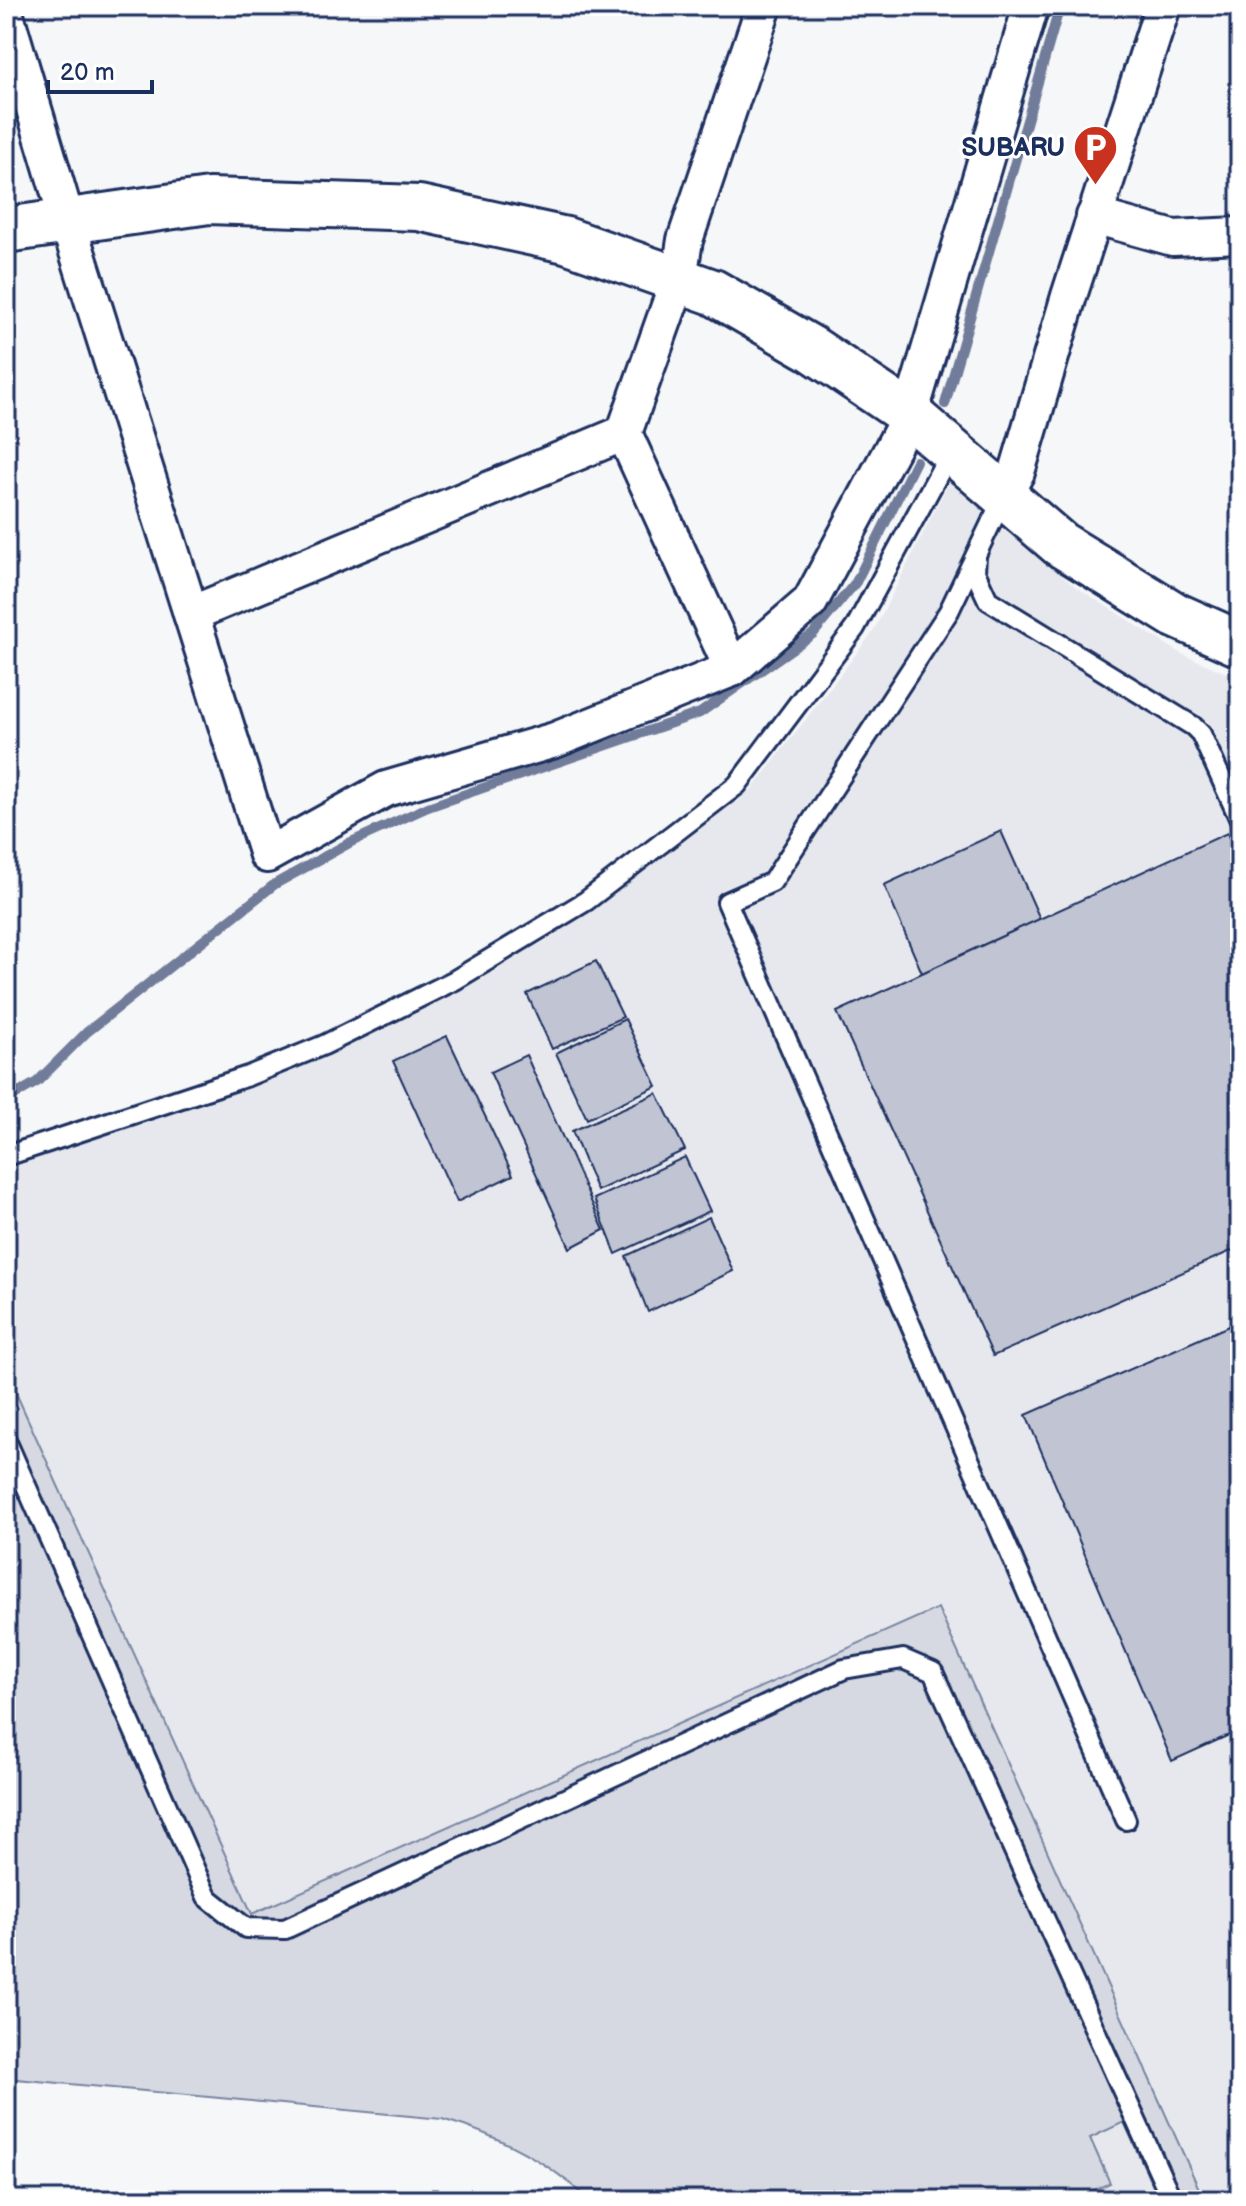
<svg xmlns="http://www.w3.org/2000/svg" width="1246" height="2206" viewBox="0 0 1246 2206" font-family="'Balsamiq Sans',sans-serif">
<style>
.built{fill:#e6e8ee}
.green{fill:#d6d9e2;stroke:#7884a0;stroke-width:2}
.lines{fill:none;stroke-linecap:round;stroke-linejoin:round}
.stream{stroke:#707c99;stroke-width:10}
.building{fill:#c0c4d3;stroke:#1b2f5e;stroke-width:2}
.lane-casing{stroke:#1b2f5e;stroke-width:24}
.street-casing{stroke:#1b2f5e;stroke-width:40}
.secondary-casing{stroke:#1b2f5e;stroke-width:50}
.lane{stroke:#fff;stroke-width:18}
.street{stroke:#fff;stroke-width:34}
.secondary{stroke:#fff;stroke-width:44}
.labels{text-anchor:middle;stroke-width:6;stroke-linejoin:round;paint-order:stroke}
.poi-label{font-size:26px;font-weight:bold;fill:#1b2f5e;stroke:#fff;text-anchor:end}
</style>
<rect width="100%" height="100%" fill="#f6f7f9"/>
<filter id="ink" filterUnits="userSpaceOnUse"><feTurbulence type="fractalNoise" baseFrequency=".0125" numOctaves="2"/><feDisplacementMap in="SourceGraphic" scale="16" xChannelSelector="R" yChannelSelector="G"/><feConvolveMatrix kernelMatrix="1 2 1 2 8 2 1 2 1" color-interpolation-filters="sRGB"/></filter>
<g filter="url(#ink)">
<!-- built -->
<g class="built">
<polygon points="949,482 1076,587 1180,653 1240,679 1240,2200 1204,2200 938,1608 252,1915 6,1371 6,1167 319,1057 549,939 752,789 873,632"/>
<polygon points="1124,2122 1159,2200 1072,2200 1109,2183 1089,2138"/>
</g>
<!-- green -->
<path class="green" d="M6,1371L252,1914L938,1608L1204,2200H1159L1124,2122L1090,2138L1110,2183L1072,2200H588C547,2159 497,2135 442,2119L6,2078Z"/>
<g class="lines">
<!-- stream -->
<g class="stream">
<polyline points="945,404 1060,6"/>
<polyline points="6,1100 37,1082 87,1032 275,884 351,842 428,807 700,713 813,634 856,582 916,461"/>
</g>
</g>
<!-- building -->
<g class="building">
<polygon points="1001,831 1040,919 922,973 884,885"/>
<polygon points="1227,833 1240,861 1240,1247 993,1356 837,1012"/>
<polygon points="596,961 623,1017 552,1049 527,994"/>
<polygon points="625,1019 657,1086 587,1119 556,1053"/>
<polygon points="447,1036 513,1175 457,1202 393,1061"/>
<polygon points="526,1055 604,1230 570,1248 490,1072"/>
<polygon points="657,1093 685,1150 597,1191 572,1131"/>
<polygon points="685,1157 710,1211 616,1254 594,1199"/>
<polygon points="709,1217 733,1271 648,1312 626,1256"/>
<polygon points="1240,1321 1240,1730 1172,1761 1026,1415"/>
</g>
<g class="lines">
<defs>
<g id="lane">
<polyline points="1004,496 949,611 772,882 727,902 1126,1820"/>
<polyline points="976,556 975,572 988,600 1193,726 1201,734 1240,820"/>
<polyline points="6,1156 248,1076 324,1045 455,980 586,901 737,785 855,628 951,451"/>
<polyline points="6,1440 207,1897 246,1928 285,1929 844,1669 903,1659 933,1672 1172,2200"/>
</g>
<g id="street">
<polyline points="6,15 67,220 267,855 386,789 555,740 732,669 810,602 910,415 1031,6"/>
<polyline points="1094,216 1173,238 1240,235"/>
<polyline points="624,433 732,669"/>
<polyline points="1004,496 1017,472 1069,296 1163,6"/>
<polyline points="191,614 624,433 679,278 685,240 764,6"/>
</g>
<polyline id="secondary" points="6,230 209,201 419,208 566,240 713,292 812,349 910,415 1060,544 1175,615 1240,644"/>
</defs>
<!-- lane casing -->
<use href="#lane" class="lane-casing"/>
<!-- street casing -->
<use href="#street" class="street-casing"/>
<!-- secondary casing -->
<use href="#secondary" class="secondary-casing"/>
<!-- lane -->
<use href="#lane" class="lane"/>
<!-- street -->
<use href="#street" class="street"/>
<!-- secondary -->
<use href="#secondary" class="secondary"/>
</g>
</g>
<!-- icons -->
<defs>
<symbol id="parking-pin" viewBox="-11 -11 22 30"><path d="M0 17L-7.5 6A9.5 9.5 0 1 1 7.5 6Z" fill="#c8321e" stroke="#fff"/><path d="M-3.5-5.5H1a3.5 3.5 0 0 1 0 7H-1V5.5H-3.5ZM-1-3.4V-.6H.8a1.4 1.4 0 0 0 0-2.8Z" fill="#fff"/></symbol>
</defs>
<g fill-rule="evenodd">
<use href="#parking-pin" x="1070" y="122" width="51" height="69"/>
</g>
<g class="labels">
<!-- poi labels -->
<g class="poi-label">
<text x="1065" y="156">SUBARU</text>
</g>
</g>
<!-- margin -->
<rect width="1246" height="2206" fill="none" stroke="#fff" stroke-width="32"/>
<rect x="16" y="16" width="1214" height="2174" fill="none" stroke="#1b2f5e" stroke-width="3" filter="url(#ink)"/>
<!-- scale -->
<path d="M48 80v12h104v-12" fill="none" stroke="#1b2f5e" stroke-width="4"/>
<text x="60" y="80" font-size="24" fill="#1b2f5e" stroke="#ffffff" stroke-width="6" paint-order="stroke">20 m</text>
</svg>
